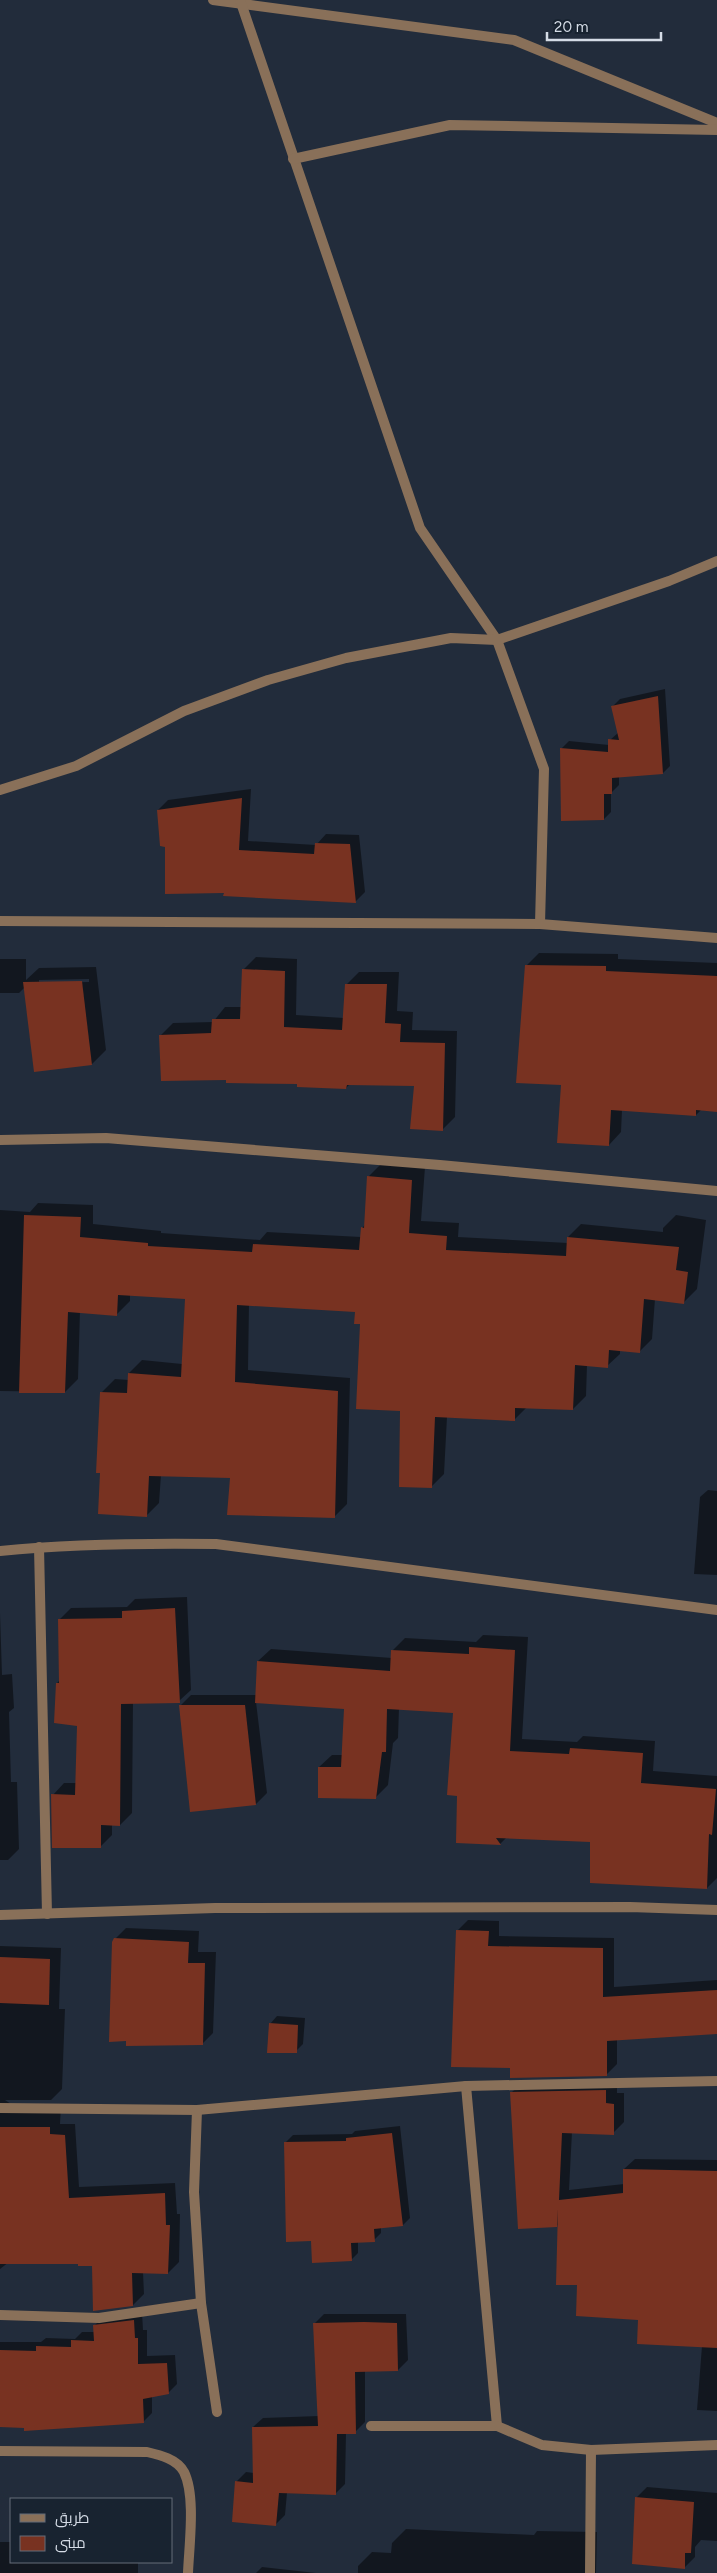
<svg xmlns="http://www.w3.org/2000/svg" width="717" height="2573" viewBox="0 0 717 2573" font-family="Figtree,Cairo,sans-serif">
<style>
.shadow{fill:#0007;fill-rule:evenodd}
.building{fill:#783221}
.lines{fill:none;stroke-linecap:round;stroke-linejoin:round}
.street{stroke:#897059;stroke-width:10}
</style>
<rect width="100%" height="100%" fill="#222c3b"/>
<!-- shadow -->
<g class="shadow">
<polygon points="665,689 670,766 663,773 619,776 619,785 611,793 611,812 604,819 561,749 569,741 609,745 610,740 619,732 613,706 620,699"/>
<polygon points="251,789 248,841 316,845 326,834 359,835 365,892 355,902 225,892 166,846 158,810 168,800"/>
<polygon points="539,953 618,954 618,959 717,963 717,1111 701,1110 696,1115 622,1110 621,1132 609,1145 563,1084 526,966"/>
<polygon points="256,957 297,959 296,1015 344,1018 346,985 359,972 399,972 397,1011 413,1012 412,1030 457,1031 455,1117 442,1130 415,1084 350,1084 346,1088 299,1083 228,1079 161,1035 173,1023 213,1022 225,1007 242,1007 243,970"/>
<path d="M0,959H26V980L39,968L96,967L106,1050L92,1064L35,1071L25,987L19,993H0ZM89,979V982L39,983V980Z"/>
<polygon points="381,1164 425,1167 421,1221 459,1223 458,1237 568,1243 568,1237 581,1224 663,1232 663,1228 676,1215 706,1220 697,1289 684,1302 655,1299 652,1339 639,1352 620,1350 620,1354 607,1366 587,1365 586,1396 573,1409 527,1407 514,1420 447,1417 444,1474 431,1487 401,1410 357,1311 249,1304 248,1370 350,1378 347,1504 334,1517 231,1477 161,1475 159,1503 146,1516 101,1472 102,1392 115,1379 129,1380 129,1373 142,1360 182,1364 186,1298 130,1295 130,1301 117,1314 80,1311 78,1379 65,1392 0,1391 0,1210 30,1212 38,1203 93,1205 93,1224 161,1231 161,1233 260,1240 267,1232 361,1237 362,1228 365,1225 368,1177"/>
<polygon points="708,1490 717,1491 717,1575 694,1574 700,1497"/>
<polygon points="187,1597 191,1690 179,1701 133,1702 132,1813 120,1825 112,1825 112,1835 100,1847 53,1795 64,1783 77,1783 78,1725 57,1683 60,1680 59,1620 71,1608 127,1607 135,1599"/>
<polygon points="0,1613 2,1675 12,1674 14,1708 9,1712 11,1782 17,1782 19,1849 8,1860 0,1860"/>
<polygon points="483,1635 528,1637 522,1739 577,1742 583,1736 655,1741 653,1771 717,1776 717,1878 707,1888 591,1840 507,1837 500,1844 458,1841 459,1794 454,1711 399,1708 398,1738 393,1743 388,1785 375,1798 319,1767 332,1755 343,1755 345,1708 256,1702 267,1793 256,1804 180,1706 191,1695 257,1695 258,1661 271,1649 392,1658 392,1651 405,1638 476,1642"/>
<polygon points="468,1920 499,1921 499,1936 614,1938 614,1987 717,1980 717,2033 617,2039 617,2064 606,2075 512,2067 457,1931"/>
<polygon points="126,1928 199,1931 198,1952 216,1952 213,2033 202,2044 115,1939"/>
<polygon points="0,1946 61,1948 59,2009 65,2009 62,2089 51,2100 5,2100 11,2104 61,2105 60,2124 75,2124 79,2187 175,2183 177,2214 180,2214 179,2262 168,2273 143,2272 144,2294 133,2305 93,2265 79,2263 9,2262 0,2269"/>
<polygon points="277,2016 305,2018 303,2044 296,2051 270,2024"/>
<polygon points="617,2080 617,2093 624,2093 624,2122 613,2133 572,2132 569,2190 624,2184 624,2169 635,2159 717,2160 717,2411 697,2410 702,2346 640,2319 578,2284 559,2223 557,2226 512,2092 523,2082"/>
<polygon points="400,2126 410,2218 403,2225 381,2227 381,2233 374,2240 358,2242 358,2253 351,2260 312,2240 285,2143 293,2135 352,2134 355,2131"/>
<polygon points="142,2312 143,2330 147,2330 147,2356 175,2355 177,2384 168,2393 152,2396 152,2413 143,2422 0,2426 0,2342 41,2342 46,2338 75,2339 82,2332 95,2332 95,2325 104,2316"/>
<polygon points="324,2314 406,2314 408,2360 398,2370 365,2370 365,2422 355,2432 346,2433 345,2484 335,2494 287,2493 285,2515 275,2525 236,2482 246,2472 254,2473 253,2427 263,2418 319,2416 314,2324"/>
<polygon points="647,2487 717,2493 717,2541 701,2540 695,2547 695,2557 684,2568 636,2498"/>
<polygon points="406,2529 534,2535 537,2531 597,2532 596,2573 358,2573 358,2566 372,2552 391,2553 392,2543"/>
<polygon points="0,2542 11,2542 11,2562 138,2562 138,2573 0,2573"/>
<polygon points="262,2567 316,2573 256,2573"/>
</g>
<!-- building -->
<g class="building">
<polygon points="658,696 663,774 612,778 612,794 604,794 604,820 561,821 560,748 608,752 608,739 619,740 611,706"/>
<polygon points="242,798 239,850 314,854 315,843 350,844 356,903 223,896 224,893 165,894 165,847 160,846 157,810"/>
<polygon points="525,965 606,966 606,971 717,976 717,1112 696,1110 696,1116 611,1110 609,1146 557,1143 561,1085 516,1083"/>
<polygon points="242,969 285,971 284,1027 342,1030 345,984 387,984 385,1023 401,1024 400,1042 445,1043 443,1131 410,1129 414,1086 347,1085 346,1089 297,1087 297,1084 226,1083 226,1080 161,1081 159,1035 211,1033 212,1019 240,1019"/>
<polygon points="82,981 92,1065 34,1072 23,982"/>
<polygon points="367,1176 412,1180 409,1233 447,1236 446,1250 566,1256 567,1237 679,1247 676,1270 688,1272 684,1304 644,1299 640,1353 609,1350 608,1368 575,1365 573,1410 515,1408 515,1421 435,1417 432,1488 399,1487 400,1411 356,1409 360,1324 354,1324 355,1312 237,1305 235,1382 338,1391 335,1518 227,1515 230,1478 149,1476 147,1517 98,1514 100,1473 96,1473 100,1392 127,1393 128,1373 181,1377 185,1299 118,1295 117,1316 68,1312 65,1393 19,1393 24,1215 81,1217 80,1237 148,1243 148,1246 252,1252 253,1244 359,1250 361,1227 364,1228"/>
<polygon points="175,1608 180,1703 121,1704 120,1826 101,1825 101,1848 52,1848 51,1794 75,1795 77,1726 54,1723 56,1683 59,1683 58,1619 122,1618 122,1611"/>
<polygon points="469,1647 515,1650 510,1751 569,1754 570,1748 643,1753 641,1783 716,1789 712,1835 709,1834 707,1889 590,1883 590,1842 496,1838 501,1845 456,1843 457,1796 447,1795 453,1713 387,1709 386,1752 382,1752 376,1799 318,1798 318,1767 341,1767 344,1709 255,1703 257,1661 390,1671 391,1650 469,1654"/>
<polygon points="179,1705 245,1705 256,1805 190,1812"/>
<polygon points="456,1930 489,1931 488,1946 603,1948 603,1997 717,1990 717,2034 607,2041 607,2076 510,2078 510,2068 451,2067"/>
<polygon points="114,1938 189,1942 188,1963 205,1963 203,2045 126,2046 126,2041 109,2042 112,1942"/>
<polygon points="0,1957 50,1959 49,2005 0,2003"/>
<polygon points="269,2023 298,2025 297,2053 267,2053"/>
<polygon points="606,2090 606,2103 614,2104 614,2135 562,2133 559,2200 623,2193 623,2169 717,2171 717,2348 637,2344 638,2320 576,2316 577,2285 556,2285 558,2209 557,2227 518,2229 510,2092"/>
<polygon points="0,2127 50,2127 50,2134 65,2135 69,2198 165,2193 166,2225 170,2225 168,2274 132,2273 133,2306 93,2311 92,2266 78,2266 78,2264 0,2264"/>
<polygon points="392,2133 403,2226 374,2229 375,2242 351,2243 352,2261 312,2263 311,2241 286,2242 284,2142 346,2141 346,2138"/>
<polygon points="134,2320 135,2338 138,2338 138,2364 167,2363 169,2394 143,2399 144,2423 24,2431 24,2428 0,2427 0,2350 36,2351 36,2346 71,2347 71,2340 94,2341 93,2325"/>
<polygon points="364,2322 397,2323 398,2371 355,2372 356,2434 337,2434 336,2495 279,2493 276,2526 232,2522 235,2481 253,2483 252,2427 318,2426 313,2323"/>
<polygon points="635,2497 694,2502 691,2553 685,2553 685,2569 632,2564"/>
</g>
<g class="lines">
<!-- street -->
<g class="street">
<polyline points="213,0 514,40 717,123"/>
<polyline points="240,0 420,528 497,640 544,769 540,924"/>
<polyline points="293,159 450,125 717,130"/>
<polyline points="0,790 76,766 184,711 268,680 346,658 451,638 497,640 669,581 717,561"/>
<polyline points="0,921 540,924 717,938"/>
<polyline points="0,1140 106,1138 440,1165 717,1191"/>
<polyline points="39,1547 47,1914"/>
<path d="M0,1551C71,1544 144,1543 216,1544L717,1610"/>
<polyline points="0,1915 215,1908 630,1907 717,1910"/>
<polyline points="466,2086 497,2426"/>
<polyline points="0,2108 197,2110 466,2086 717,2081"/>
<polyline points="197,2110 194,2192 201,2303 217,2412"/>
<polyline points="0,2315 99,2318 201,2303"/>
<polyline points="371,2426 497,2426 542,2445 591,2450 717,2445"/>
<path d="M0,2451L147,2452C160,2455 177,2459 184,2472C196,2496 189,2546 188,2573"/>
<polyline points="590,2573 591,2450"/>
</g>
</g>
<!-- legend -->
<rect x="10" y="2498" width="162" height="65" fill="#182330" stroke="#646d79"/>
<rect x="20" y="2514" width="25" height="8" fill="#897059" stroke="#646d79"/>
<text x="55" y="2523" font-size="15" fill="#d5dce6">طريق</text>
<rect x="20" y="2536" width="25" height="15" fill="#783221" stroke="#646d79"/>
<text x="55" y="2548" font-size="15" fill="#d5dce6">مبنى</text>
<!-- scale -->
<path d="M547 32v8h114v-8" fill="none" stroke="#d5dce6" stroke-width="2.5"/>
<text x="554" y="32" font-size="15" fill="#d5dce6" stroke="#182330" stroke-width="4" paint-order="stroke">20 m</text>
</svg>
